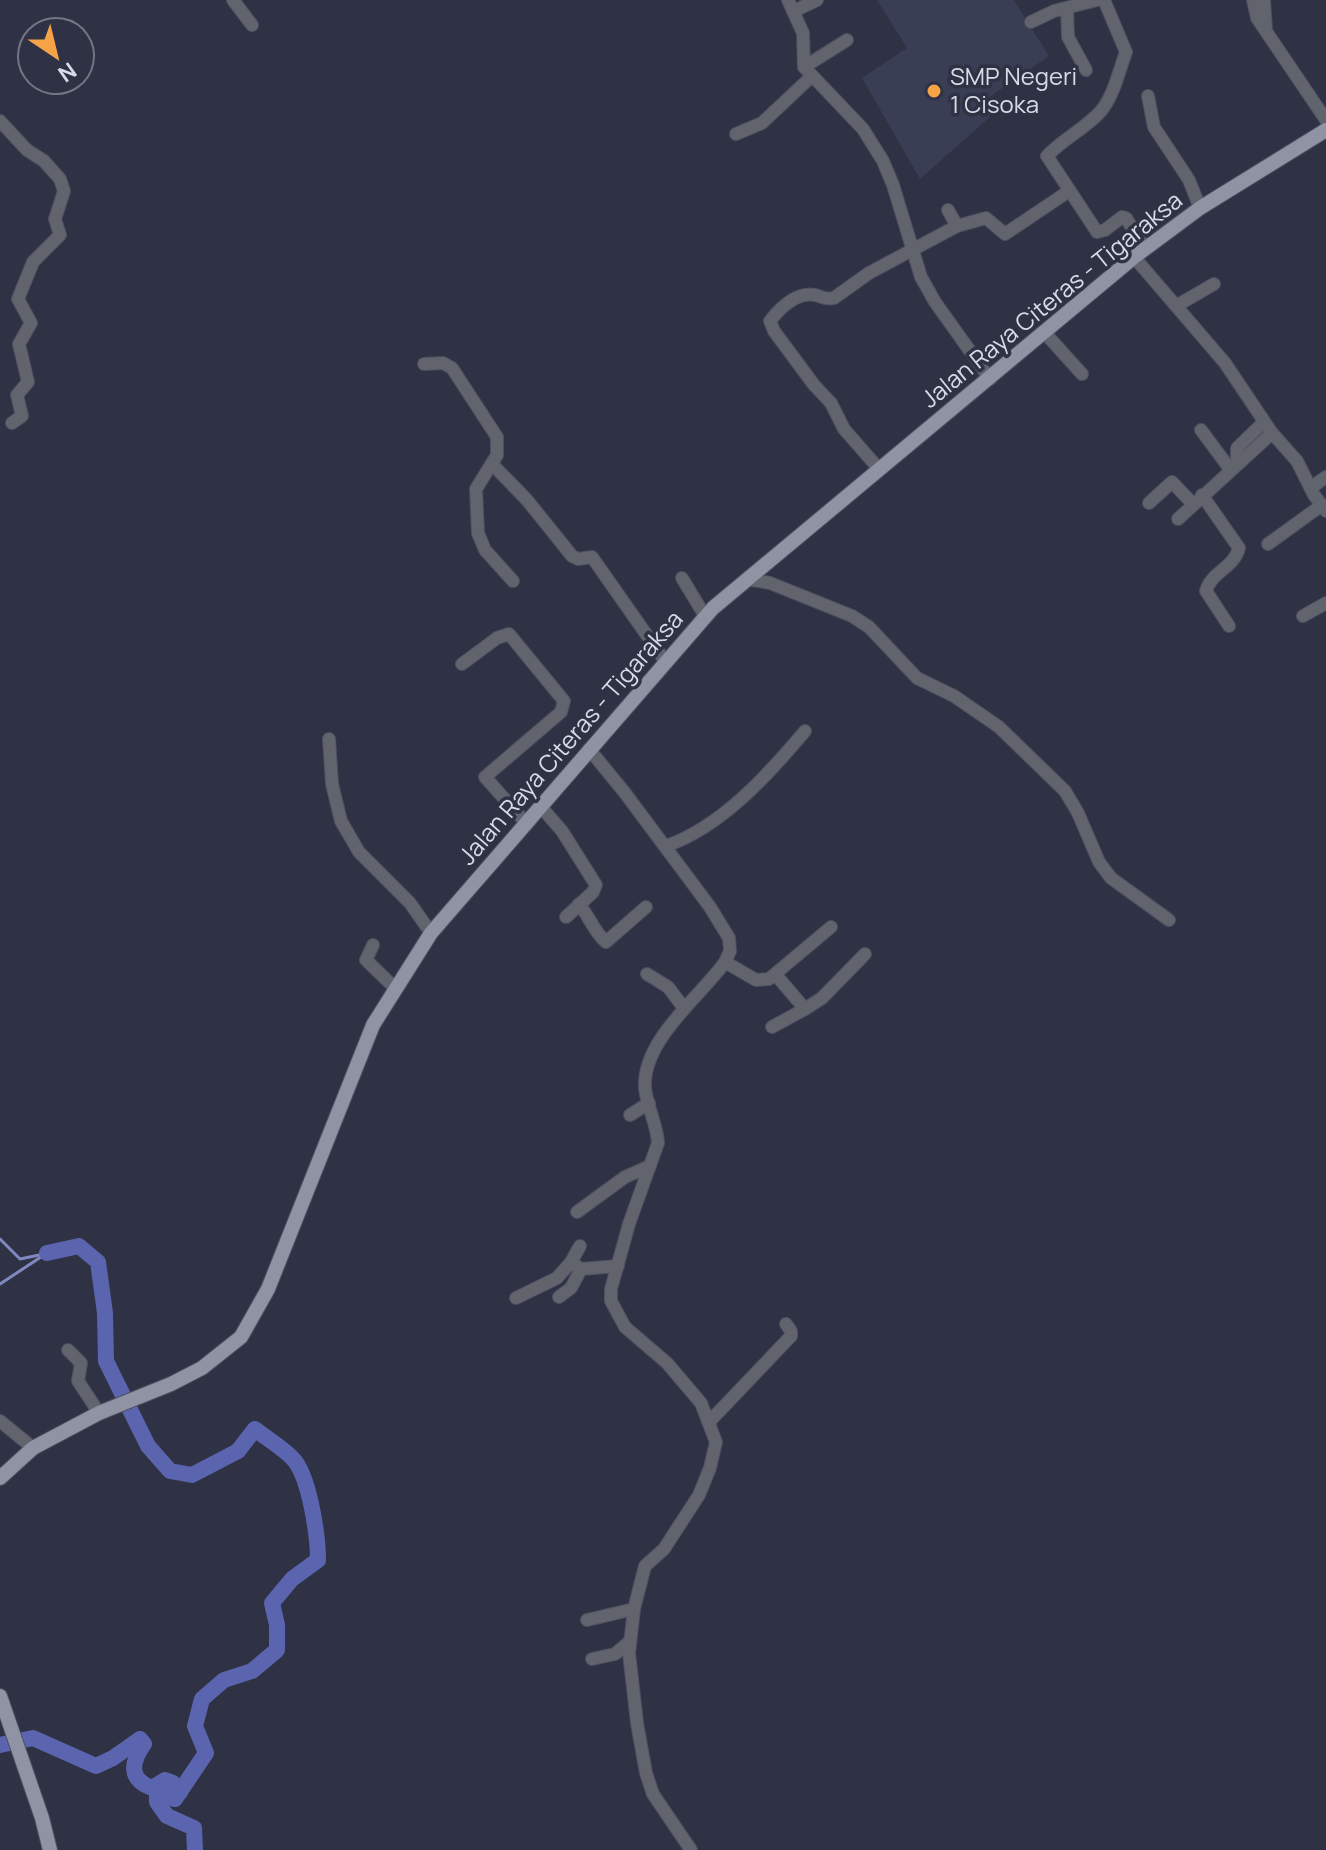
<svg xmlns="http://www.w3.org/2000/svg" width="1326" height="1850" viewBox="0 0 1326 1850" font-family="Manrope,sans-serif">
<style>
.built{fill:#3a3e54}
.lines{fill:none;stroke-linecap:round;stroke-linejoin:round}
.stream{stroke:#8088c0;stroke-width:3}
.river{stroke:#5b65af;stroke-width:16}
.minor-casing{stroke:#4d5061;stroke-width:14}
.major-casing{stroke:#4d5061;stroke-width:16}
.minor{stroke:#62646d;stroke-width:12}
.major{stroke:#8f93a4;stroke-width:14}
.poi-dot{fill:#f5a346;stroke:#2f3244;stroke-width:3}
.labels{text-anchor:middle;stroke-width:7;stroke-linejoin:round;paint-order:stroke}
.poi-label{font-size:24px;fill:#d8dbe6;stroke:#2f3244;text-anchor:start}
.street-label{font-size:24px;fill:#d8dbe6;stroke:#2f3244}
</style>
<rect width="100%" height="100%" fill="#2f3244"/>
<!-- built -->
<polygon class="built" points="877,0 1014,0 1049,56 981,103 990,117 920,179 862,78 907,48"/>
<g class="lines">
<!-- stream -->
<g class="stream">
<polyline points="0,1239 20,1259 44,1254"/>
<polyline points="0,1284 47,1253"/>
</g>
<!-- river -->
<g class="river">
<path d="M47,1253L79,1246L98,1262L105,1313L106,1361L148,1446L170,1471L192,1475L238,1451L255,1429C267,1439 285,1449 295,1461C310,1481 318,1536 318,1560L292,1579L272,1603L277,1625V1650L252,1671L224,1680L202,1699L195,1726L206,1753L175,1799L165,1795L157,1796V1802L167,1816L194,1828L195,1850"/>
<path d="M0,1745L33,1738L96,1766L113,1758L140,1739L144,1744C132,1761 127,1779 152,1788L165,1780L173,1783L180,1792"/>
</g>
<defs>
<g id="minor">
<polyline points="233,0 252,25"/>
<polyline points="788,0 803,33 804,67 863,129 883,161 893,185 921,277 935,302 990,379"/>
<path d="M1104,0L1126,52C1119,71 1114,95 1101,111C1086,128 1063,139 1047,156L1097,232L1105,230L1122,217L1126,218L1145,249"/>
<polyline points="1253,0 1257,18 1326,120"/>
<polyline points="1264,0 1266,30"/>
<polyline points="1067,8 1068,37 1086,70"/>
<polyline points="794,11 817,0"/>
<polyline points="1031,22 1054,11 1097,0"/>
<polyline points="804,67 847,40"/>
<polyline points="1148,96 1154,127 1189,180 1200,208"/>
<polyline points="0,121 27,150 44,161 60,179 64,191 55,219 60,235 33,262 18,299 31,323 19,344 28,382 17,395 22,416 12,423"/>
<polyline points="736,134 762,123 812,76"/>
<polyline points="957,226 986,218 1005,234 1069,191"/>
<polyline points="1134,257 1225,363 1272,433 1297,461 1314,495 1326,511"/>
<polyline points="1176,306 1214,284"/>
<polyline points="1044,332 1082,374"/>
<polyline points="424,364 443,363 452,368 497,437 497,455 476,489 478,533 485,550 513,581"/>
<polyline points="1201,430 1230,469"/>
<polyline points="1237,462 1237,448 1264,422"/>
<polyline points="493,465 527,500 572,556 578,559 592,557 665,661"/>
<path d="M879,469L844,429L831,403L814,385L774,331L770,321C781,307 797,292 815,295C823,297 826,300 834,298L869,273L957,226L948,210"/>
<polyline points="1312,487 1326,477"/>
<path d="M1202,495L1239,548C1234,568 1211,572 1206,591L1229,626"/>
<polyline points="1149,503 1172,482 1193,504"/>
<polyline points="1178,519 1272,433"/>
<polyline points="1268,544 1322,505"/>
<polyline points="682,578 705,616"/>
<polyline points="747,579 770,583 852,616 869,627 917,678 954,696 999,727 1065,791 1078,813 1099,862 1111,878 1169,920"/>
<polyline points="1303,616 1326,603"/>
<polyline points="462,664 497,638 509,634 564,701 561,712 485,777 527,824"/>
<polyline points="329,739 332,784 341,821 359,852 410,903 431,933"/>
<path d="M589,749L625,793L710,907L729,938L730,951L725,962C701,996 642,1040 645,1088C647,1107 657,1124 658,1143L629,1224L611,1289V1301L625,1327L667,1363L701,1403L716,1442L710,1468L699,1495L664,1549L645,1566L634,1609L629,1653L637,1723L646,1773L653,1794L691,1850"/>
<polyline points="542,808 562,831 596,885 593,892 566,917"/>
<path d="M666,846C721,827 768,775 805,731"/>
<path d="M579,904C589,916 594,932 606,942L646,907"/>
<polyline points="373,945 366,960 396,989"/>
<polyline points="725,962 756,980 769,979 831,927"/>
<polyline points="647,974 668,987 684,1008"/>
<polyline points="776,975 805,1009 822,998 865,954"/>
<polyline points="772,1027 805,1009"/>
<polyline points="630,1115 649,1103"/>
<polyline points="577,1212 625,1177 650,1166"/>
<polyline points="571,1262 580,1246"/>
<polyline points="559,1297 571,1288 581,1269 618,1266"/>
<polyline points="516,1298 557,1278 571,1262 581,1269"/>
<polyline points="68,1350 81,1363 78,1381 99,1413"/>
<polyline points="0,1421 33,1448"/>
<polyline points="710,1421 791,1336 791,1331 786,1324"/>
<polyline points="587,1620 634,1609"/>
<polyline points="592,1659 615,1654 629,1642"/>
</g>
<g id="major">
<polyline points="0,1478 33,1448 99,1413 171,1384 202,1368 241,1337 268,1289 373,1025 431,933 713,608 1134,257 1200,208 1326,130"/>
<polyline points="0,1696 42,1818 50,1850"/>
</g>
</defs>
<!-- minor casing -->
<use href="#minor" class="minor-casing"/>
<!-- major casing -->
<use href="#major" class="major-casing"/>
<!-- minor -->
<use href="#minor" class="minor"/>
<!-- major -->
<use href="#major" class="major"/>
</g>
<!-- markers -->
<circle class="poi-dot" cx="934" cy="91" r="8"/>
<g class="labels">
<!-- poi labels -->
<g class="poi-label">
<text x="950" y="85">SMP Negeri<tspan x="950" dy="28">1 Cisoka</tspan></text>
</g>
<!-- street labels -->
<g class="street-label">
<text transform="translate(1052 300) rotate(-39)" y="8">Jalan Raya Citeras - Tigaraksa</text>
<text transform="translate(571 738) rotate(-49)" y="8">Jalan Raya Citeras - Tigaraksa</text>
</g>
</g>
<!-- north arrow -->
<g transform="translate(56 56) rotate(145)"><circle r="38" fill="#2f3244" stroke="#737685" stroke-width="2"/>
<path d="M0-6L14 30L0 20L-14 30Z" fill="#f5a346"/>
<text y="-12" font-size="22" font-weight="bold" text-anchor="middle" fill="#d8dbe6">N</text>
</g>
</svg>
